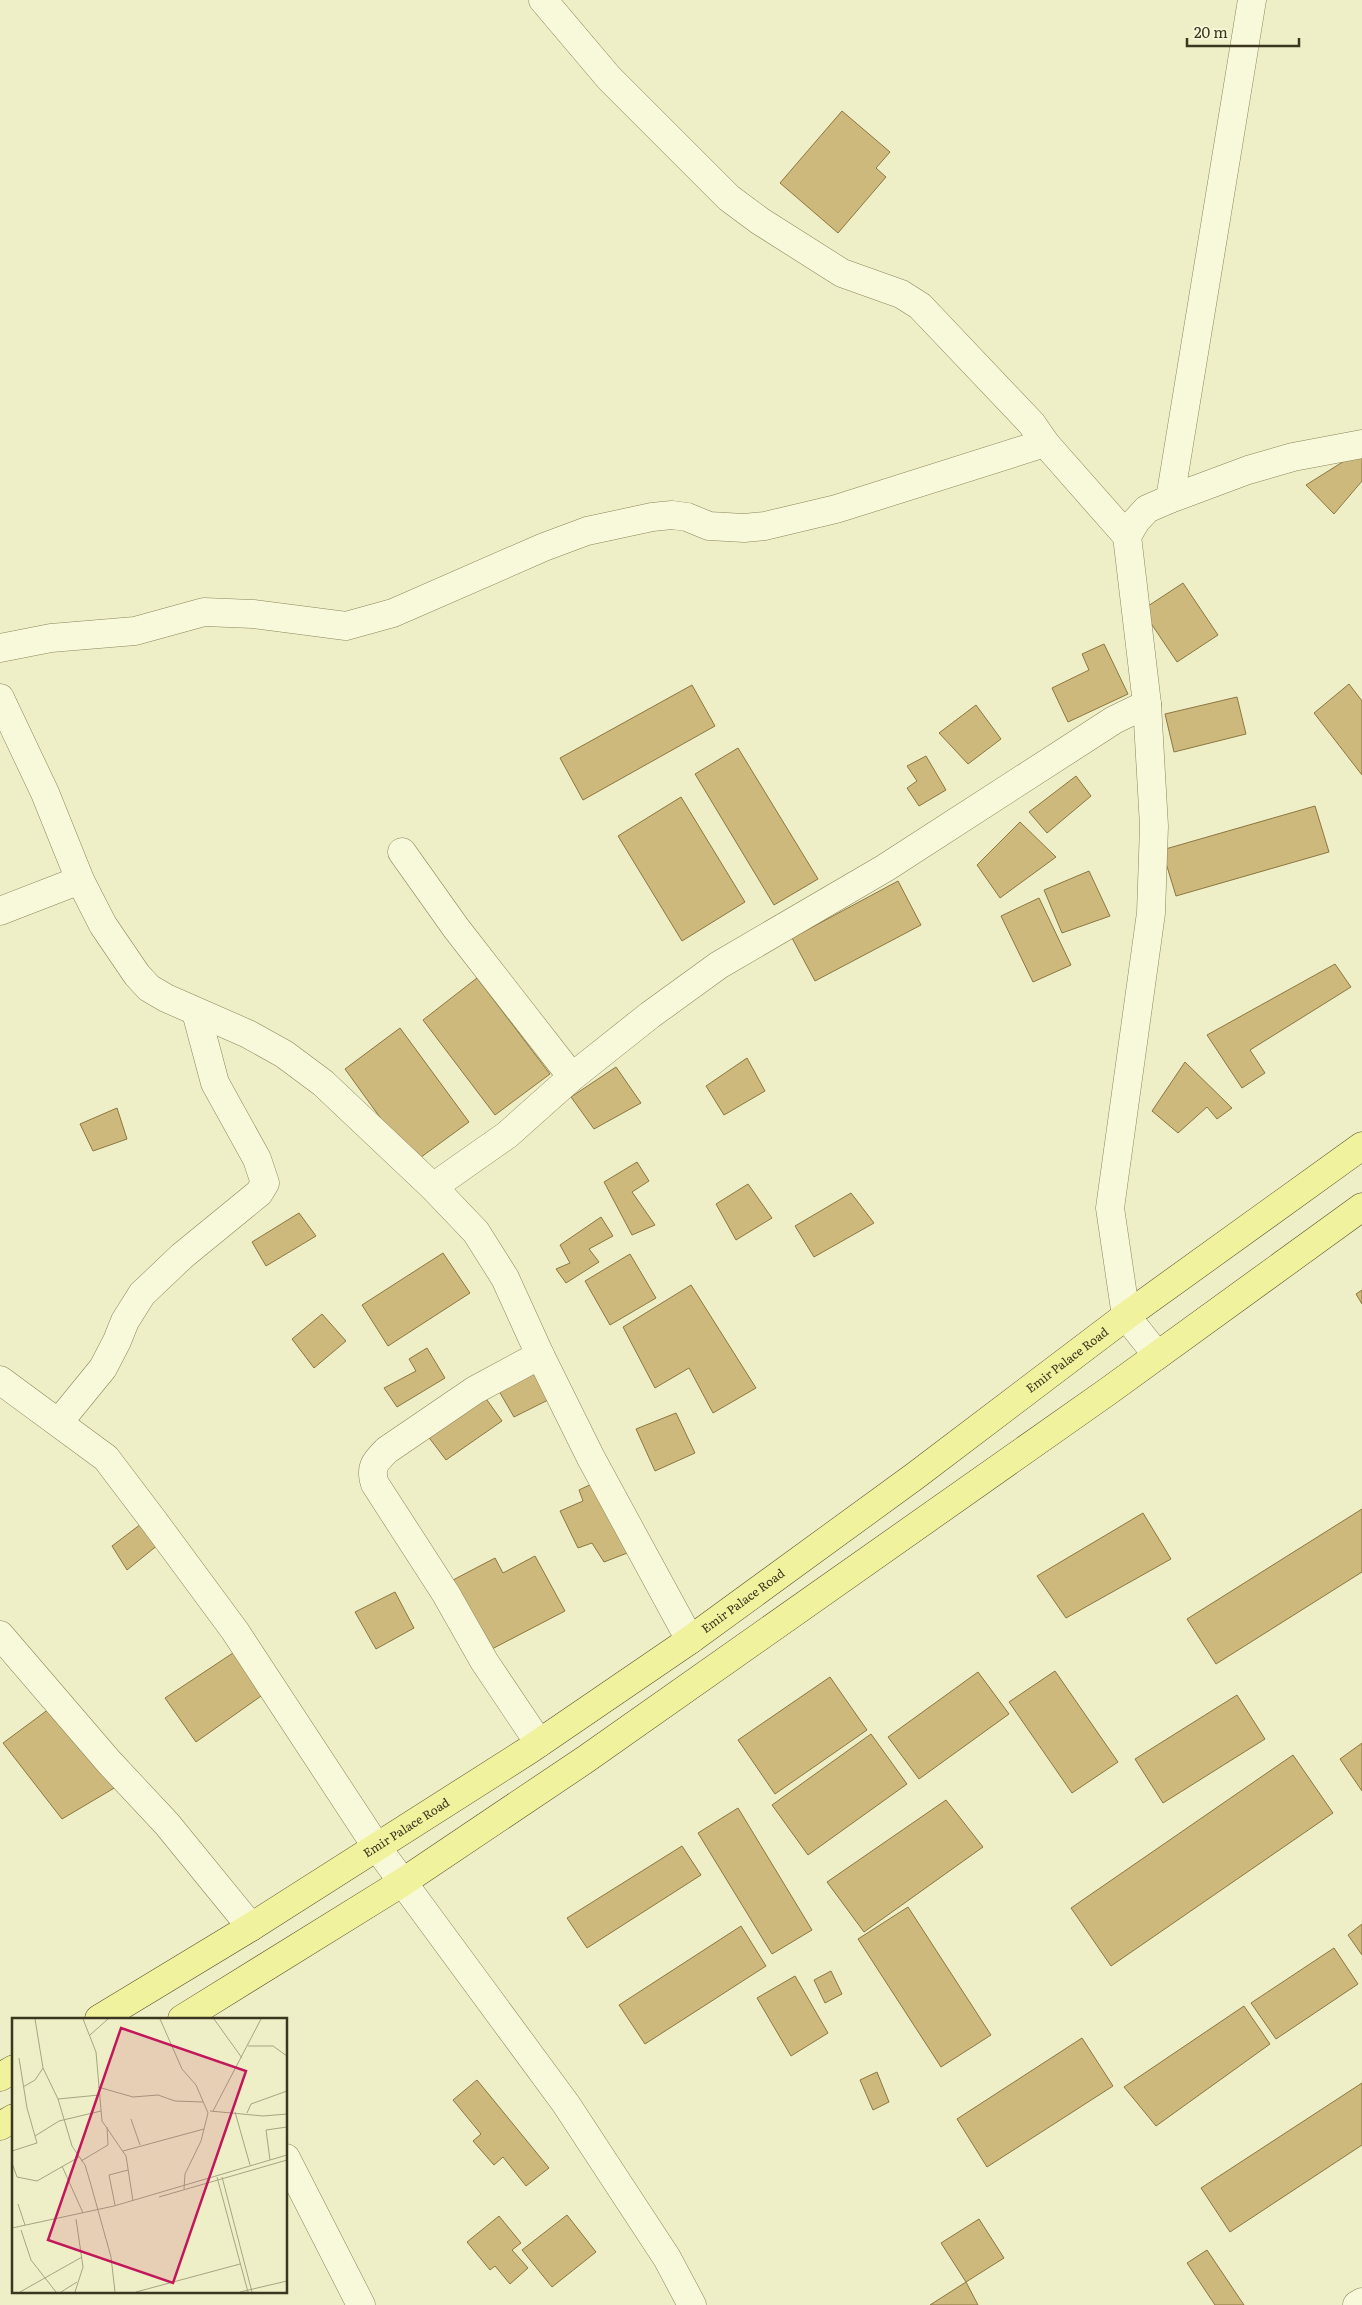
<svg xmlns="http://www.w3.org/2000/svg" width="1362" height="2305" viewBox="0 0 1362 2305" font-family="Literata,serif">
<style>
.building{fill:#ceb97c;stroke:#8b7741}
.lines{fill:none;stroke-linecap:round;stroke-linejoin:round}
.street-casing{stroke:#8b855b;stroke-width:29}
.primary-casing{stroke:#59512f;stroke-width:29}
.street{stroke:#f8f9da;stroke-width:28}
.primary{stroke:#f1f29e;stroke-width:28}
.labels{text-anchor:middle;stroke-width:4;stroke-linejoin:round;paint-order:stroke}
.street-label{font-size:12px;fill:#3b361f;stroke:#f5f6d6}
.inset-road{fill:none;stroke:#a6a583;stroke-width:1}
.view{fill:#c2185b;fill-opacity:0.15;stroke:#c2185b;stroke-width:2.5}
.inset-edge{fill:none;stroke:#3b361f;stroke-width:2.5}
</style>
<rect width="100%" height="100%" fill="#eeefc6"/>
<!-- building -->
<g class="building">
<polygon points="842,111 890,152 876,168 886,177 838,233 780,183"/>
<polygon points="1357,453 1362,454 1362,481 1334,514 1306,485"/>
<polygon points="1183,583 1218,635 1177,662 1142,610"/>
<polygon points="1104,644 1128,694 1068,722 1052,688 1089,670 1082,654"/>
<polygon points="1349,684 1362,701 1362,775 1314,713"/>
<polygon points="692,685 715,726 583,800 560,758"/>
<polygon points="1237,697 1246,734 1174,752 1165,714"/>
<polygon points="976,705 1001,739 968,764 939,733"/>
<polygon points="738,748 818,879 774,905 695,774"/>
<polygon points="926,756 946,790 919,806 907,788 917,781 907,766"/>
<polygon points="1076,776 1091,796 1047,833 1029,812"/>
<polygon points="681,797 745,902 682,941 618,836"/>
<polygon points="1315,806 1329,852 1176,896 1162,850"/>
<polygon points="1020,822 1056,857 1000,898 977,865"/>
<polygon points="1089,871 1110,916 1062,933 1044,890"/>
<polygon points="898,881 921,925 815,981 792,938"/>
<polygon points="1039,898 1071,965 1033,982 1001,916"/>
<polygon points="1335,964 1351,987 1250,1050 1265,1073 1242,1088 1207,1035"/>
<polygon points="477,978 550,1074 495,1115 423,1020"/>
<polygon points="400,1028 469,1122 413,1163 345,1069"/>
<polygon points="747,1058 765,1091 724,1115 706,1086"/>
<polygon points="1185,1062 1232,1108 1217,1119 1207,1107 1178,1133 1152,1111"/>
<polygon points="616,1067 641,1103 594,1129 571,1097"/>
<polygon points="117,1108 127,1139 93,1151 80,1124"/>
<polygon points="637,1162 649,1181 632,1192 655,1225 632,1235 604,1182"/>
<polygon points="748,1184 772,1218 736,1240 716,1204"/>
<polygon points="851,1193 874,1223 814,1257 795,1226"/>
<polygon points="299,1213 316,1236 266,1266 252,1242"/>
<polygon points="601,1217 613,1236 589,1249 599,1262 566,1283 556,1269 570,1263 560,1245"/>
<polygon points="443,1253 470,1293 388,1346 362,1305"/>
<polygon points="630,1254 656,1298 610,1325 585,1281"/>
<polygon points="691,1285 756,1388 713,1413 689,1368 655,1388 623,1327"/>
<polygon points="1362,1290 1362,1304 1356,1294"/>
<polygon points="322,1314 346,1341 314,1368 292,1339"/>
<polygon points="427,1348 445,1378 397,1407 384,1388 416,1371 409,1359"/>
<polygon points="537,1363 554,1397 514,1417 496,1386"/>
<polygon points="482,1393 502,1421 446,1460 424,1431"/>
<polygon points="676,1413 695,1453 655,1471 636,1429"/>
<polygon points="598,1481 635,1550 604,1562 592,1543 578,1548 560,1511 583,1501 579,1490"/>
<polygon points="1362,1509 1362,1572 1216,1664 1187,1619"/>
<polygon points="1143,1513 1171,1559 1066,1618 1037,1576"/>
<polygon points="141,1524 159,1544 127,1570 112,1546"/>
<polygon points="535,1556 565,1611 490,1650 453,1580 495,1558 503,1573"/>
<polygon points="395,1592 414,1628 376,1649 355,1612"/>
<polygon points="236,1651 264,1694 196,1742 165,1698"/>
<polygon points="1055,1671 1118,1762 1072,1793 1009,1702"/>
<polygon points="978,1672 1009,1714 919,1779 888,1737"/>
<polygon points="830,1677 867,1730 775,1794 738,1740"/>
<polygon points="1237,1695 1265,1739 1163,1803 1135,1759"/>
<polygon points="53,1706 121,1784 62,1819 3,1743"/>
<polygon points="871,1734 907,1784 808,1855 772,1805"/>
<polygon points="1362,1743 1362,1791 1340,1759"/>
<polygon points="1293,1755 1333,1813 1111,1966 1071,1908"/>
<polygon points="946,1800 983,1847 864,1932 827,1882"/>
<polygon points="738,1808 812,1930 772,1954 698,1833"/>
<polygon points="682,1846 701,1875 587,1948 567,1918"/>
<polygon points="908,1907 991,2035 941,2067 858,1939"/>
<polygon points="1362,1924 1362,1955 1348,1935"/>
<polygon points="741,1926 766,1966 645,2044 619,2005"/>
<polygon points="1334,1948 1358,1984 1276,2039 1251,2003"/>
<polygon points="831,1971 842,1994 825,2003 814,1980"/>
<polygon points="795,1976 828,2033 791,2056 757,1998"/>
<polygon points="1244,2006 1270,2044 1156,2126 1124,2087"/>
<polygon points="1082,2038 1113,2086 987,2167 957,2119"/>
<polygon points="877,2072 889,2102 873,2110 860,2080"/>
<polygon points="477,2080 549,2168 526,2186 503,2157 494,2165 473,2141 481,2134 453,2100"/>
<polygon points="1362,2083 1362,2145 1230,2232 1201,2188"/>
<polygon points="567,2215 596,2252 552,2287 522,2250"/>
<polygon points="499,2216 521,2243 512,2250 528,2268 510,2284 495,2266 490,2270 467,2242"/>
<polygon points="979,2219 1004,2258 966,2282 941,2243"/>
<polygon points="1207,2250 1244,2305 1215,2305 1187,2263"/>
<polygon points="966,2282 978,2305 930,2305"/>
</g>
<g class="lines">
<defs>
<g id="street">
<polyline points="543,0 609,78 729,198 760,221 842,273 901,294 920,306 1032,424 1045,443 1127,536"/>
<polyline points="1170,499 1252,0"/>
<polyline points="0,648 51,638 135,631 204,612 253,614 346,626 393,613 544,547 587,531 652,517 672,515 687,517 709,526 744,528 765,526 836,509 1045,443"/>
<polyline points="0,698 45,793 80,880 103,925 137,975 149,988 166,998 248,1034 284,1054 323,1083 433,1187 476,1232 505,1278 540,1355 591,1458 690,1640"/>
<polyline points="402,852 456,928 572,1077"/>
<polyline points="0,911 80,880"/>
<polyline points="433,1187 507,1135 572,1077 650,1015 719,965 885,868 1114,720 1147,704"/>
<polyline points="1157,1355 1126,1316 1110,1208 1151,913 1154,826 1147,704 1127,536 1136,521 1147,509 1170,499 1248,470 1293,457 1362,444"/>
<polyline points="0,1380 106,1458 153,1520 235,1631 376,1846 566,2104 667,2258 692,2305"/>
<polyline points="59,1422 103,1368 117,1341 125,1321 142,1294 182,1256 259,1193 265,1183 257,1159 215,1083 196,1012"/>
<polyline points="0,1635 109,1762 167,1824 251,1927"/>
<path d="M539,1743L484,1661L446,1594L375,1484C369,1467 376,1461 387,1450L475,1390L540,1355"/>
<polyline points="286,2158 361,2305"/>
<polyline points="1357,2305 1362,2302"/>
</g>
<g id="primary">
<path id="s1" d="M99,2019L251,1927L529,1750L690,1640L915,1476L1126,1316L1362,1146"/>
<polyline points="182,2019 403,1882 586,1759 1107,1392 1362,1207"/>
<polyline points="0,2077 14,2069"/>
<polyline points="0,2126 14,2118"/>
</g>
</defs>
<!-- street casing -->
<use href="#street" class="street-casing"/>
<!-- primary casing -->
<use href="#primary" class="primary-casing"/>
<!-- street -->
<use href="#street" class="street"/>
<!-- primary -->
<use href="#primary" class="primary"/>
</g>
<g class="labels">
<!-- street labels -->
<g class="street-label">
<text dy="4" stroke="none"><textPath href="#s1" startOffset="1172">Emir Palace Road</textPath></text>
<text dy="4" stroke="none"><textPath href="#s1" startOffset="768">Emir Palace Road</textPath></text>
<text dy="4" stroke="none"><textPath href="#s1" startOffset="362">Emir Palace Road</textPath></text>
</g>
</g>
<!-- overview -->
<g transform="translate(12 2018)">
<rect width="275" height="275" fill="#eeefc6"/>
<path class="inset-road" d="M23,1L31,50L46,81L60,128L73,147L79,167L99,239L103,274M71,1L84,34L90,103L114,138L121,183M148,1L170,51L184,67L196,95L189,123L173,156L172,171M202,1L230,40M78,17L96,1M236,28H261L275,38M11,69L23,62L31,50M86,69L121,79L146,77L163,83L191,84M46,81L87,77M198,93L251,98L275,96M201,93L249,1M223,94L238,147M235,95L239,86L275,73M119,101L128,127M23,118L47,103L89,93M0,133L25,125L15,90L7,40M111,133L192,111M258,142L254,112L275,109M69,143L96,127L95,109M0,145L5,159L25,163L67,139M50,148L71,195M205,159L236,274M210,159L240,274M147,179L275,142M6,186L13,207M103,187L97,157L116,152M0,210L102,188L275,137M9,212L19,242L44,274M8,274L70,239M49,274L65,264M63,274L71,249L64,201M124,274L228,246M228,274L275,263"/>
<path class="view" d="M109,10L234,53L161,265L36,222Z"/>
<rect width="275" height="275" class="inset-edge"/>
</g>
<!-- scale -->
<path d="M1187 38v8h112v-8" fill="none" stroke="#3b361f" stroke-width="2.5"/>
<text x="1194" y="38" font-size="15" fill="#3b361f" stroke="#f5f6d6" stroke-width="4" paint-order="stroke">20 m</text>
</svg>
